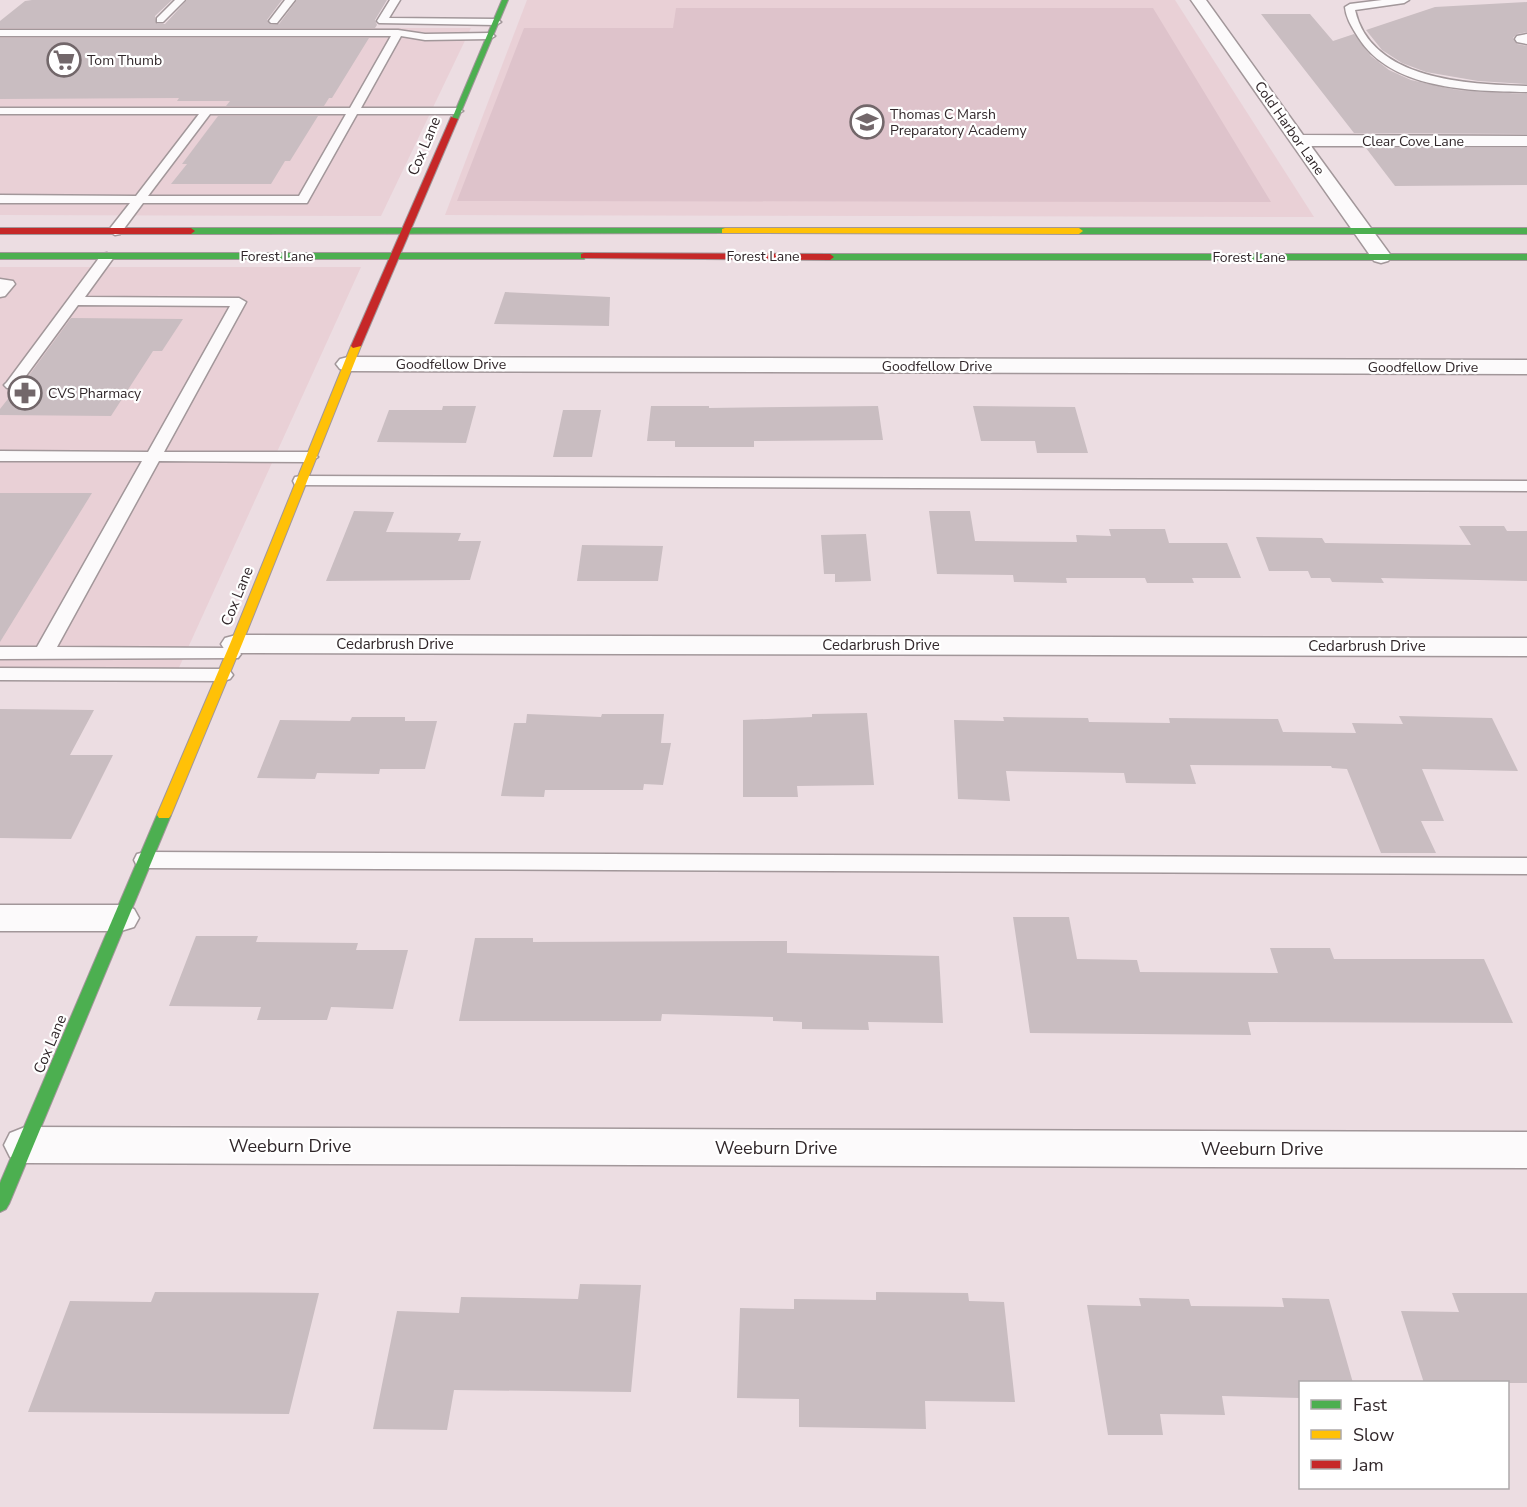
<svg xmlns="http://www.w3.org/2000/svg" width="1527" height="1507" viewBox="0 0 1527 1507" font-family="'Nunito Sans',sans-serif">
<style>
.built{fill:#e9d0d6}
.green{fill:#dec3cb}
.building{fill:#c9bdc1}
.lines{fill:none;stroke-linecap:round;stroke-linejoin:round}
.lane-casing{stroke:#a2979a;stroke-width:3}
.street-casing{stroke:#a2979a;stroke-width:3}
.fast-casing{stroke:#a2979a;stroke-width:2}
.slow-casing{stroke:#a2979a;stroke-width:2}
.jam-casing{stroke:#a2979a;stroke-width:2}
.lane{fill:#fcfafb;fill-rule:evenodd}
.street{fill:#fcfafb;fill-rule:evenodd}
.fast{fill:#4caf50;fill-rule:evenodd}
.slow{fill:#ffc107;fill-rule:evenodd}
.jam{fill:#c62828;fill-rule:evenodd}
.labels{text-anchor:middle;stroke-width:4.5;stroke-linejoin:round;paint-order:stroke}
.far-poi-label{font-size:14px;fill:#31272a;stroke:#fff;text-anchor:start}
.far-street-label{font-size:14px;fill:#31272a;stroke:#fff}
.street-label{font-size:15px;fill:#31272a;stroke:#fff}
.near-street-label{font-size:18px;fill:#31272a;stroke:#fff}
</style>
<rect width="100%" height="100%" fill="#ecdde2"/>
<!-- built -->
<g class="built">
<polygon points="527,0 1175,0 1314,217 445,215"/>
<polygon points="0,28 471,28 381,216 0,215"/>
<polygon points="0,267 361,267 177,672 0,671"/>
</g>
<!-- green -->
<polygon class="green" points="676,8 1153,8 1271,202 457,201 524,28 673,28"/>
<!-- building -->
<g class="building">
<polygon points="32,0 172,0 155,16 157,24 165,24 187,0 282,0 267,20 271,25 279,24 297,0 387,0 375,20 377,25 375,28 0,28 0,21 25,1"/>
<polygon points="1527,2 1527,32 1517,34 1513,38 1517,44 1527,46 1527,84 1478,81 1426,72 1402,63 1382,50 1366,30 1435,7"/>
<polygon points="1261,14 1310,14 1333,41 1354,34 1371,56 1389,70 1411,80 1457,90 1527,94 1527,134 1354,133"/>
<polygon points="0,38 369,38 332,98 329,98 324,106 226,106 230,101 177,101 179,98 0,99"/>
<polygon points="218,116 318,116 290,161 285,161 271,184 171,184 187,164 182,164"/>
<polygon points="1366,148 1527,148 1527,185 1395,186"/>
<polygon points="505,292 610,297 609,326 494,324"/>
<polygon points="71,318 183,319 162,351 153,351 111,416 0,415 0,409 15,390 19,389"/>
<polygon points="443,406 476,406 466,443 377,442 389,410 442,410"/>
<polygon points="651,406 709,406 709,408 878,406 883,440 754,441 754,447 675,447 675,441 647,441"/>
<polygon points="973,406 1075,407 1088,453 1037,453 1035,441 981,441"/>
<polygon points="563,410 601,410 592,457 553,457"/>
<polygon points="0,493 92,493 0,642"/>
<polygon points="354,511 394,512 386,532 461,533 458,541 481,541 470,580 326,581"/>
<polygon points="929,511 970,511 975,541 1077,542 1076,535 1111,536 1109,529 1165,529 1169,543 1227,543 1241,578 1192,578 1194,583 1147,583 1145,578 1066,578 1067,583 1014,582 1013,575 937,574"/>
<polygon points="1459,526 1504,526 1507,531 1527,531 1527,581 1381,578 1384,583 1332,582 1330,578 1311,578 1308,571 1269,571 1256,537 1322,538 1325,543 1471,545"/>
<polygon points="866,534 871,581 835,582 835,574 824,574 821,535"/>
<polygon points="582,545 663,546 658,581 577,581"/>
<polygon points="0,709 94,710 70,755 113,755 71,839 0,838"/>
<polygon points="867,713 874,785 797,786 798,797 743,797 743,720 812,717 812,714"/>
<polygon points="527,714 601,717 602,714 664,714 661,743 671,743 663,785 644,784 643,790 545,790 544,797 501,796 514,723 526,723"/>
<polygon points="1399,716 1492,718 1518,771 1422,769 1444,821 1421,821 1436,853 1381,853 1347,769 1332,768 1331,766 1190,765 1196,784 1126,783 1124,773 1006,771 1010,801 958,799 954,720 1004,721 1003,717 1088,718 1089,722 1170,723 1169,718 1278,719 1283,732 1356,733 1352,723 1403,724"/>
<polygon points="352,717 405,717 405,721 437,721 425,769 380,769 379,774 317,773 315,779 257,778 280,720 350,721"/>
<polygon points="1013,917 1069,917 1077,959 1137,960 1140,972 1278,973 1270,948 1330,948 1334,959 1484,959 1513,1023 1248,1022 1251,1035 1030,1033"/>
<polygon points="196,936 258,936 256,942 358,943 356,950 408,950 393,1009 331,1007 327,1020 257,1020 261,1007 169,1006"/>
<polygon points="475,938 533,938 533,942 787,941 787,953 939,956 943,1023 868,1022 869,1030 802,1029 802,1022 773,1021 773,1017 662,1014 661,1021 459,1021"/>
<polygon points="580,1284 641,1285 631,1392 454,1390 447,1430 373,1429 397,1311 459,1313 461,1297 578,1299"/>
<polygon points="155,1292 319,1293 289,1414 28,1412 70,1301 151,1302"/>
<polygon points="876,1292 968,1293 969,1301 1004,1302 1015,1402 925,1401 926,1429 799,1427 799,1399 737,1398 740,1308 794,1309 794,1299 876,1300"/>
<polygon points="1452,1293 1527,1293 1527,1383 1424,1383 1401,1311 1459,1312"/>
<polygon points="1139,1298 1189,1299 1191,1306 1284,1307 1282,1298 1329,1299 1353,1383 1300,1383 1300,1398 1222,1396 1225,1415 1160,1414 1163,1435 1108,1435 1087,1305 1141,1306"/>
</g>
<g class="lines">
<defs>
<g id="lane">
<polygon points="175,0 185,0 163,22 157,22 157,18"/>
<polygon points="285,0 295,0 277,23 271,23 269,21"/>
<polygon points="390,0 400,0 389,18 496,19 501,22 496,25 379,23 377,21"/>
<path d="M1382,0H1409L1404,3L1355,10C1371,81 1469,84 1527,86V92C1471,91 1391,90 1358,37C1352,27 1346,18 1345,7L1350,4Z"/>
<path d="M0,30H398L425,34L490,33L495,36L490,39L425,40L401,36L361,108H457L463,111L457,114H357L307,203H143L120,234L115,235L108,231L130,203H0V195L136,196L199,114H0V108H350L391,36H0ZM210,114H346L299,196H148Z"/>
<polygon points="107,253 114,257 85,297 239,298 246,302 164,452 310,452 318,457 310,462 159,461 57,647 231,648 238,650 241,654 238,658 0,659 0,647 37,647 142,461 0,461 0,451 148,452 230,306 78,305 17,388 7,388 4,385 7,382 102,254"/>
<polygon points="0,279 13,281 15,284 5,296 0,297"/>
<polygon points="301,476 1527,481 1527,491 295,485 293,481 295,477"/>
<polygon points="0,668 223,669 230,671 233,675 230,679 223,681 0,680"/>
<polygon points="145,852 1527,858 1527,874 145,868 137,866 134,860 137,854"/>
</g>
<g id="street">
<polygon points="1191,0 1206,0 1303,135 1527,136 1527,146 1311,146 1392,257 1388,261 1381,263 1374,261"/>
<polygon points="1527,34 1527,44 1517,42 1515,39 1517,36"/>
<polygon points="348,357 1527,360 1527,374 348,371 340,369 336,364 340,359"/>
<polygon points="236,635 1527,638 1527,656 236,653 225,650 221,644 225,638"/>
<polygon points="0,905 121,905 134,909 139,918 134,927 121,931 0,931"/>
<polygon points="25,1127 1527,1132 1527,1168 25,1163 10,1157 4,1145 10,1133"/>
</g>
<g id="fast">
<polygon points="502,0 508,0 458,119 451,121"/>
<polygon points="725,228 728,229 728,233 191,234 187,231 191,228"/>
<polygon points="1527,228 1527,234 1079,234 1075,231 1079,228"/>
<polygon points="0,253 584,253 588,256 584,259 0,259"/>
<polygon points="1527,254 1527,260 830,260 826,257 830,254"/>
<polygon points="164,810 171,815 9,1204 6,1209 0,1212 0,1183 157,815"/>
</g>
<g id="slow">
<polygon points="725,228 1079,228 1083,231 1079,234 722,233 722,229"/>
<polygon points="356,343 361,346 242,644 171,815 169,818 159,818 157,815 230,644 351,346"/>
</g>
<g id="jam">
<polygon points="451,117 458,119 361,346 353,348 351,346"/>
<polygon points="0,228 191,228 195,231 191,234 0,234"/>
<polygon points="584,253 830,254 834,257 830,260 581,258 581,254"/>
</g>
</defs>
<!-- lane casing -->
<use href="#lane" class="lane-casing"/>
<!-- street casing -->
<use href="#street" class="street-casing"/>
<!-- fast casing -->
<use href="#fast" class="fast-casing"/>
<!-- slow casing -->
<use href="#slow" class="slow-casing"/>
<!-- jam casing -->
<use href="#jam" class="jam-casing"/>
<!-- lane -->
<use href="#lane" class="lane"/>
<!-- street -->
<use href="#street" class="street"/>
<!-- fast -->
<use href="#fast" class="fast"/>
<!-- slow -->
<use href="#slow" class="slow"/>
<!-- jam -->
<use href="#jam" class="jam"/>
</g>
<!-- icons -->
<defs>
<symbol id="supermarket-ring" viewBox="-11 -11 22 22"><circle r="9.5" fill="#fff" stroke="#72676a" stroke-width="1.5"/><path d="M-6-5.5h2.5l.6 2H6L4.5 2H-2.5L-4.4-4H-6ZM-1.5 3.2a1.3 1.3 0 1 0 .1 0ZM3 3.2a1.3 1.3 0 1 0 .1 0Z" fill="#72676a"/></symbol>
<symbol id="school-ring" viewBox="-11 -11 22 22"><circle r="9.5" fill="#fff" stroke="#72676a" stroke-width="1.5"/><path d="M0-5L7-2L0 1L-7-2ZM-4 1L0 2.5L4 1V4Q0 6-4 4Z" fill="#72676a"/></symbol>
<symbol id="pharmacy-ring" viewBox="-11 -11 22 22"><circle r="9.5" fill="#fff" stroke="#72676a" stroke-width="1.5"/><path d="M-2-6h4v4h4v4h-4v4h-4v-4h-4v-4h4Z" fill="#72676a"/></symbol>
</defs>
<g fill-rule="evenodd">
<use href="#supermarket-ring" x="45" y="41" width="38" height="38"/>
<use href="#school-ring" x="848" y="103" width="38" height="38"/>
<use href="#pharmacy-ring" x="6" y="374" width="38" height="38"/>
</g>
<g class="labels">
<!-- far-poi labels -->
<g class="far-poi-label">
<text x="87" y="65">Tom Thumb</text>
<text x="890" y="119">Thomas C Marsh<tspan x="890" dy="16">Preparatory Academy</tspan></text>
<text x="48" y="398">CVS Pharmacy</text>
</g>
<!-- far-street labels -->
<g class="far-street-label">
<text transform="translate(1290 128) rotate(55)" y="5">Cold Harbor Lane</text>
<text x="1413" y="146">Clear Cove Lane</text>
<text x="277" y="261">Forest Lane</text>
<text x="763" y="261">Forest Lane</text>
<text x="1249" y="262">Forest Lane</text>
<text x="451" y="369">Goodfellow Drive</text>
<text x="937" y="371">Goodfellow Drive</text>
<text x="1423" y="372">Goodfellow Drive</text>
</g>
<!-- street labels -->
<g class="street-label">
<text transform="translate(424 146) rotate(-67)" y="5">Cox Lane</text>
<text transform="translate(237 596) rotate(-68)" y="5">Cox Lane</text>
<text x="395" y="649">Cedarbrush Drive</text>
<text x="881" y="650">Cedarbrush Drive</text>
<text x="1367" y="651">Cedarbrush Drive</text>
<text transform="translate(50 1044) rotate(-67)" y="5">Cox Lane</text>
</g>
<!-- near-street labels -->
<g class="near-street-label">
<text x="290" y="1152">Weeburn Drive</text>
<text x="776" y="1154">Weeburn Drive</text>
<text x="1262" y="1155">Weeburn Drive</text>
</g>
</g>
<!-- legend -->
<rect x="1299" y="1381" width="210" height="108" fill="#ffffff" stroke="#ada9aa" stroke-width="1.5"/>
<rect x="1311" y="1400" width="30" height="9" fill="#4caf50" stroke="#ada9aa" stroke-width="1.5"/>
<text x="1353" y="1411" font-size="18" fill="#31272a">Fast</text>
<rect x="1311" y="1430" width="30" height="9" fill="#ffc107" stroke="#ada9aa" stroke-width="1.5"/>
<text x="1353" y="1441" font-size="18" fill="#31272a">Slow</text>
<rect x="1311" y="1460" width="30" height="9" fill="#c62828" stroke="#ada9aa" stroke-width="1.5"/>
<text x="1353" y="1471" font-size="18" fill="#31272a">Jam</text>
</svg>
